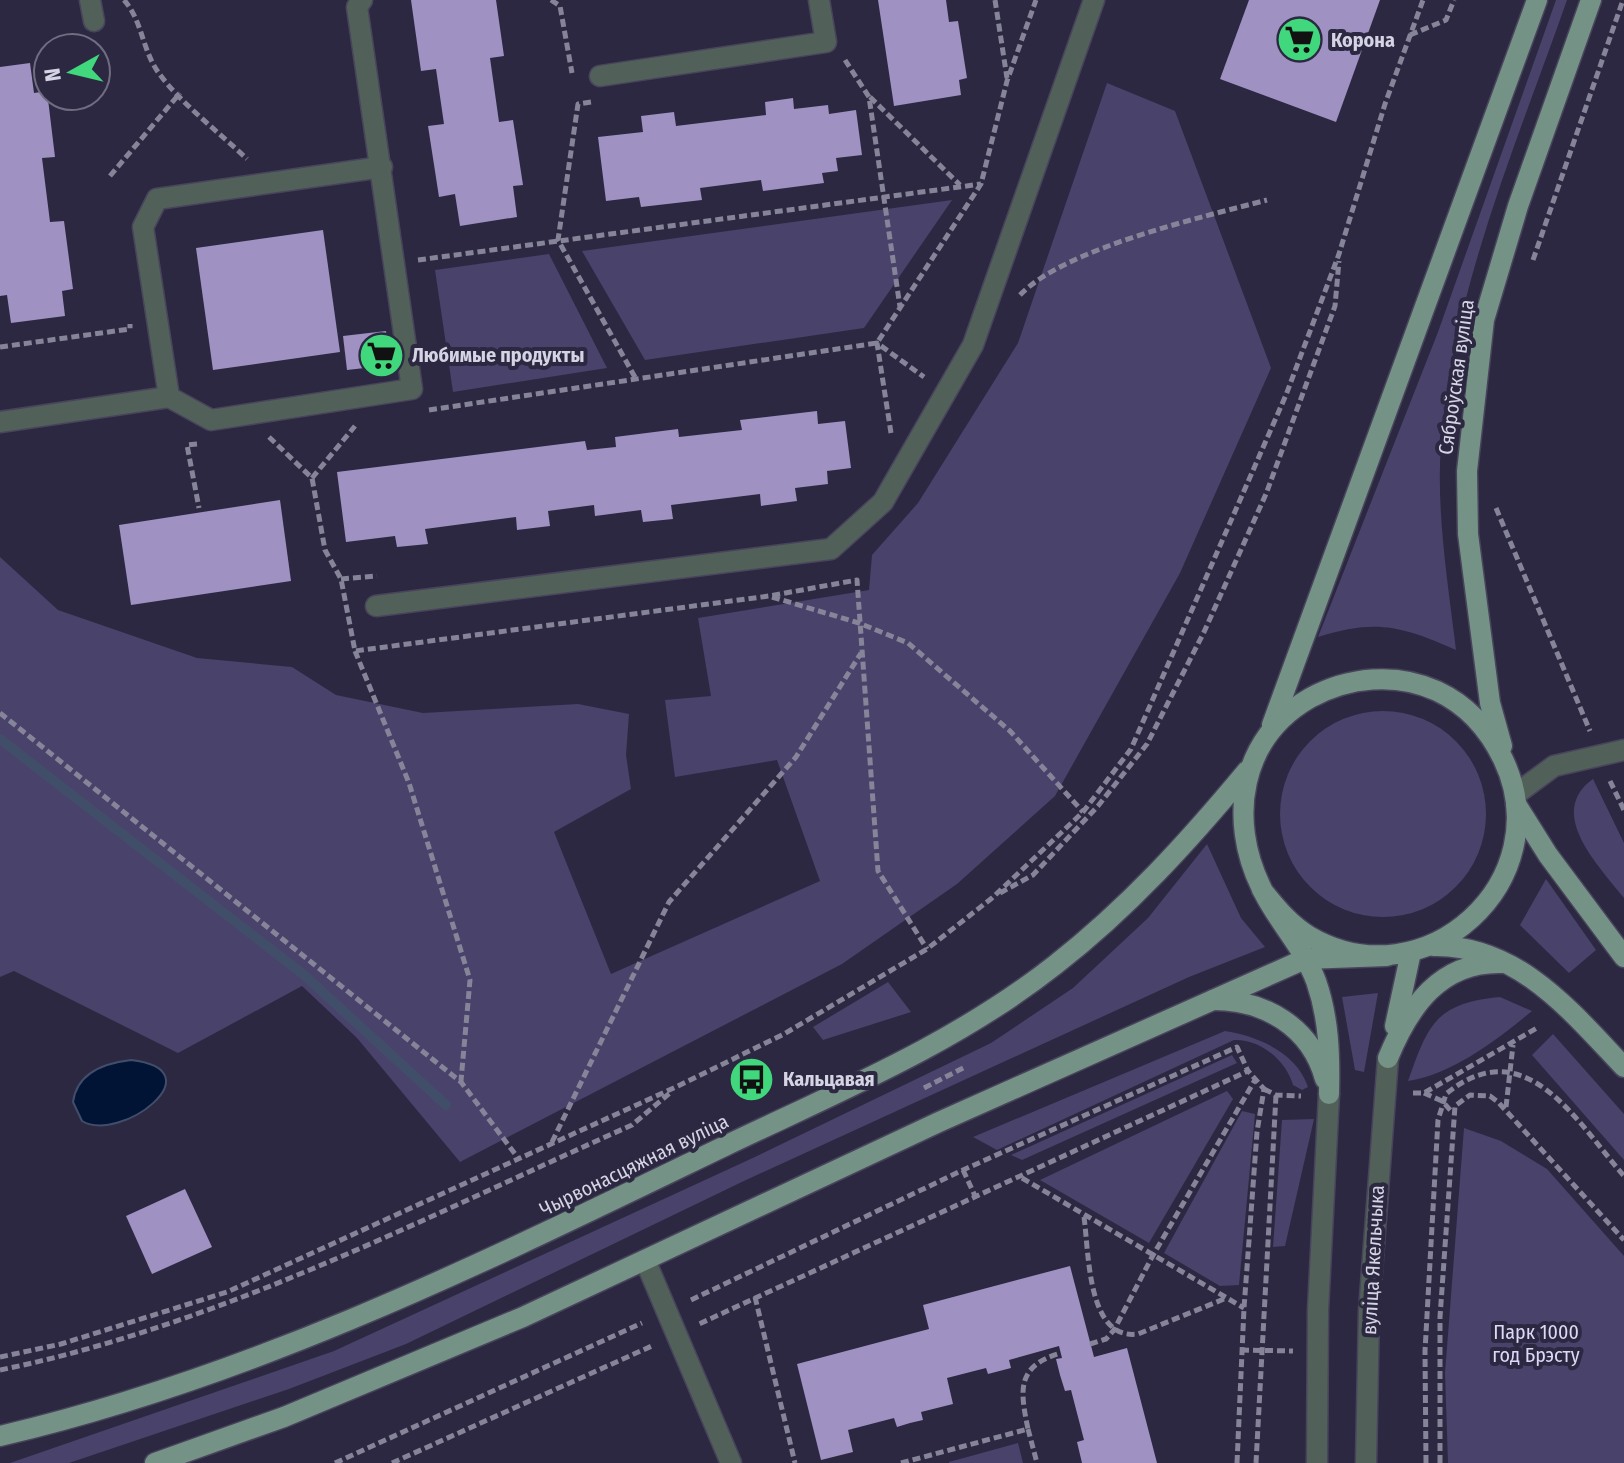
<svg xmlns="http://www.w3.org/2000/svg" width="1624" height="1463" viewBox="0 0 1624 1463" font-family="'Fira Sans Condensed',sans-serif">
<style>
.green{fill:#49426a}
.water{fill:#021436;stroke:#414e6a;stroke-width:2}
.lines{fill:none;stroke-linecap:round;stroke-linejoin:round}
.stream{stroke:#414e6a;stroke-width:10}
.building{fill:#9f91c2}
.minor-casing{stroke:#47445b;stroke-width:23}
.major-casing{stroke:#47445b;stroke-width:23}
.path{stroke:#868498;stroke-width:5;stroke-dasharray:8 4;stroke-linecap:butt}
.minor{stroke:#52605a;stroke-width:20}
.major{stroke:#759286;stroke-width:20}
.labels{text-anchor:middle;stroke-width:8;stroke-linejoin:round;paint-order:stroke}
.poi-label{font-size:20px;font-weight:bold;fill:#d5d4e4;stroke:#2c2841;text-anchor:start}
.street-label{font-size:20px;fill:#d5d4e4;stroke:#2c2841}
.park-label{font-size:20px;fill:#dcd9f7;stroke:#2c2841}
</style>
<rect width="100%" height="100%" fill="#2c2841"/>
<!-- green -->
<g class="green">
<path d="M1556,0H1567C1517,143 1452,291 1441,444C1436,512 1448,583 1456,650C1401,626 1376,619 1318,637L1438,332Z"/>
<polygon points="1107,83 1175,111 1271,368 1180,573 1055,796 957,884 842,964 460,1162 357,1038 302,986 178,1053 14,971 0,977 0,557 58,610 197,658 292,667 336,695 423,713 578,704 629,714 626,755 631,789 554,832 611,974 820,881 777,760 675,777 665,700 711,696 698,618 869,590 872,555 918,503 1018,343"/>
<polygon points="952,200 864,328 645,360 582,251"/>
<polygon points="549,254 607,368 453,392 435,270"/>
<circle cx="1383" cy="814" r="103"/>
<path d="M1593,779L1624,843V898C1600,867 1545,813 1593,779Z"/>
<polygon points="1207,844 1241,918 1265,947 1189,977 746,1180 406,1344 289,1389 69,1463 10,1463 334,1351 757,1156 991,1043 1073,988 1148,918"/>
<polygon points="1546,879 1596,950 1569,973 1520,925"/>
<polygon points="888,982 911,1012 823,1040 813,1027"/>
<polygon points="1378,993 1364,1072 1355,1070 1342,997"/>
<path d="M1500,997L1532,1011C1497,1040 1453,1074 1408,1081C1428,1024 1436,1003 1500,997Z"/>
<path d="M1225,1031C1258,1036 1297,1053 1308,1087L1302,1090L1293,1085C1286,1061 1261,1039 1234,1040L997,1150L973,1137Z"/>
<polygon points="1553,1034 1624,1114 1624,1160 1532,1055"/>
<polygon points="1232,1055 1237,1063 1022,1160 1011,1155"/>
<polygon points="1227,1091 1233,1099 1149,1243 1040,1180"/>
<polygon points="1242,1111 1255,1114 1239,1285 1220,1286 1164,1253"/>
<polygon points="1314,1119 1285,1246 1273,1247 1282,1120"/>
<polygon points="1464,1128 1501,1141 1547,1169 1624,1256 1624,1463 1448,1463 1445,1373"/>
<polygon points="1018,1443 1023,1463 949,1463 949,1462"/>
</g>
<!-- water -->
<path class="water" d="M131,1060C218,1070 120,1144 82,1121L73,1102C77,1072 105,1063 131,1060Z"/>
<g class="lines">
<!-- stream -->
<polyline class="stream" points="0,739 304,975 446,1105"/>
</g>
<!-- building -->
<g class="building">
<polygon points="411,0 496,0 504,56 490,58 499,122 513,120 523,185 513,186 517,217 460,226 455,194 439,197 428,126 444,124 436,69 421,71"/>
<polygon points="878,0 946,0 949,22 958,21 967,78 959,80 961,95 894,106"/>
<polygon points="1249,0 1380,0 1336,122 1220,79"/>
<polygon points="30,63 34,93 47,91 55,157 42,158 50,222 64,221 73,289 62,291 65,316 11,323 7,295 0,296 0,67"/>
<polygon points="793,98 794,109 828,105 829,114 856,110 862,155 836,158 838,171 822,173 824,183 763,191 761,180 700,188 702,200 641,207 639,197 606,201 598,137 643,132 641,116 674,112 676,126 766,115 765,102"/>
<polygon points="323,230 340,352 213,370 196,248"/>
<polygon points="386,331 391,365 347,370 343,336"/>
<polygon points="817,411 818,424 845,421 851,468 827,471 828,484 795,488 797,501 761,506 760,494 671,505 673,519 643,522 641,510 595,516 594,505 548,511 550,526 517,530 516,517 425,529 428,544 397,547 395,536 346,542 337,472 585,441 587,450 616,447 615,437 678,429 679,437 742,430 740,420"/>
<polygon points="280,500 291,581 131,605 119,525"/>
<polygon points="185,1189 212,1247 152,1274 126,1216"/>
<polygon points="1070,1266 1094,1357 1127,1348 1157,1463 1082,1463 1077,1442 1084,1440 1071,1390 1065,1391 1060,1375 1056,1359 1062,1358 1059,1346 1009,1360 1011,1368 988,1374 986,1368 947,1378 953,1404 921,1412 923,1420 910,1423 897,1427 894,1418 848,1430 853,1452 821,1460 797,1364 929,1329 923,1305"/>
</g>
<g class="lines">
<defs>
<g id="minor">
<polyline points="90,0 94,21"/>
<polyline points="362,0 357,7 412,389 211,420 169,397 143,227 157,199 382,167"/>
<polyline points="600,76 826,42 819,0"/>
<polyline points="0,422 169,397"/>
<polyline points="376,606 831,549 883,502 973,345 1094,0"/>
<polyline points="1516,794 1554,766 1624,750"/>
<polyline points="645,1260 731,1463"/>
<polyline points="1317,1463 1318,1310 1329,1094"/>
<polyline points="1366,1463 1369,1311 1388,1058"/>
</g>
<g id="major">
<polyline points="1272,725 1537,0"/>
<polyline points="1502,746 1490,703 1468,534 1467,471 1484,320 1518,206 1591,0"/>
<polyline points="1516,804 1548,855 1624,957"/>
<path d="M1262,890C1276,907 1289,924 1309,936C1425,1004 1561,880 1503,759C1489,730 1467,705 1437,691C1396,672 1348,677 1310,698C1240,738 1228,819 1261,887C1276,920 1303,946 1316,981C1329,1018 1330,1055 1329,1094"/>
<path d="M1433,946C1517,944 1571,1011 1624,1067"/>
<path d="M1213,1000C1265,1000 1311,1027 1325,1079"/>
<polyline points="1395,1026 1411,952"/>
<path d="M1388,1058C1409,1007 1440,961 1502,963"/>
<path d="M0,1436C257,1376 491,1259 727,1145C840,1091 956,1043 1055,965C1128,908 1188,842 1247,771"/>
<polyline points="155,1463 284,1417 523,1317 939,1122 1305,959 1387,956"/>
</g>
</defs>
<!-- minor casing -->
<use href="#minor" class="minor-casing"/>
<!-- major casing -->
<use href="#major" class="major-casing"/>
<!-- path -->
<g class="path">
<path d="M124,0C142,20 142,49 158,72C179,102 220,133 247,159"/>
<polyline points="551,0 560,6 572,73"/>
<polyline points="995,0 1007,78"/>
<polyline points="1410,35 1446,20 1454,0"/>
<polyline points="845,60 869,97 900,307"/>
<polyline points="870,97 960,185"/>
<polyline points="591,102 578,104 558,240 636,379"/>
<polyline points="110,176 180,93"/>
<polyline points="418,260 981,184"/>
<polyline points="1533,260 1623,0"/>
<path d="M1020,295C1065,248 1203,217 1267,200"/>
<polyline points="0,347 130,329 130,324"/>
<polyline points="429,410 877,343 981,184 1007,81 1036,0"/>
<polyline points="891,433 877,343 924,377"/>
<polyline points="269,437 312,478 325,550 341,579 355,651 769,596 857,580 878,871 927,949"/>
<polyline points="197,444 187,445 199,508"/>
<polyline points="312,478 355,426"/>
<polyline points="1496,508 1590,731"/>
<polyline points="341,579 377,576"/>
<polyline points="772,597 859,623 908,643 1010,731 1083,812"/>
<polyline points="355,651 409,783 470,980 461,1081"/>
<polyline points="0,713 461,1082 518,1158"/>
<polyline points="1610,781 1624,810"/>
<polyline points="1000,893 1033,875 1098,806 1147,744 1204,632 1266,494 1335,306 1339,261"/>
<polyline points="752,1079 762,1099"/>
<polyline points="924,1088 965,1067"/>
<polyline points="1264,1089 1276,1095 1301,1096"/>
<polyline points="1413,1093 1424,1093 1537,1028"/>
<polyline points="1424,1093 1442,1101 1452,1112"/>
<polyline points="1506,1107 1513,1045"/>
<polyline points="552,1142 669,902 796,757 861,653"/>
<polyline points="963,1170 976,1198"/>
<polyline points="1022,1178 1244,1308"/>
<path d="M1084,1217C1089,1252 1087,1341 1138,1334L1224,1299"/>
<polyline points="755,1297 795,1463"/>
<polyline points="691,1300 963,1170 1237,1047 1248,1071 699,1324"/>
<polyline points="1090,1344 1106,1339 1114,1330 1152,1257 1255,1080"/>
<polyline points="1241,1350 1293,1351"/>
<polyline points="0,1357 61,1344 227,1292 678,1086 784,1034 927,949 992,898 1083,812 1131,749 1286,395 1339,254 1385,104 1423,0"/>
<path d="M0,1370C221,1325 427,1216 632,1125L671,1092"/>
<polyline points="1028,1429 1037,1463"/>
<polyline points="335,1463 642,1323"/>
<polyline points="392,1463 654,1345"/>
<path d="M901,1463L1028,1429C1020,1390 1016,1366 1061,1353"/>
<polyline points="1237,1463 1244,1308 1257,1132 1264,1089 1248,1071"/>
<polyline points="1256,1463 1276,1095"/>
<path d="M1426,1463L1425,1351L1438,1120L1446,1094C1525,1029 1577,1122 1624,1176"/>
<polyline points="1440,1463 1440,1317 1455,1106 1470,1095 1490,1096 1498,1102 1624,1240"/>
</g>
<!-- minor -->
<use href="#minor" class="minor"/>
<!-- major -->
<use href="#major" class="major"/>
</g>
<!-- icons -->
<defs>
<symbol id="supermarket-disc" viewBox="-11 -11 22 22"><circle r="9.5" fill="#41d77c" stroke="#2c2841"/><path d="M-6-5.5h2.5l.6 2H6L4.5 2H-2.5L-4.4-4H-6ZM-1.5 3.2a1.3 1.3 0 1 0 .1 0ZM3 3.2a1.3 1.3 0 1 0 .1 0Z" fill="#111"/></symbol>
<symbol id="bus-disc" viewBox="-11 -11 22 22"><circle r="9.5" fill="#41d77c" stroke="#2c2841"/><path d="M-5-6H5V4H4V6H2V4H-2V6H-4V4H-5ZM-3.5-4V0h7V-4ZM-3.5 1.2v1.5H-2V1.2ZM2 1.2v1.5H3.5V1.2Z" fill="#111"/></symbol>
</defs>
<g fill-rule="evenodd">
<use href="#supermarket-disc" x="1274" y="14" width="51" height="51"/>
<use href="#supermarket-disc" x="356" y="330" width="51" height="51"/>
<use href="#bus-disc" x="726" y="1054" width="51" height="51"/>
</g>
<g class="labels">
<!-- poi labels -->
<g class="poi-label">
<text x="1331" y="47">Корона</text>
<text x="412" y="362">Любимые продукты</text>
<text x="783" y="1086">Кальцавая</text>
</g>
<!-- street labels -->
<g class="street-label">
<text transform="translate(1456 377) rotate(-82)" y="7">Сяброўская вуліца</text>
<text transform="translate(634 1165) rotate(-26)" y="7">Чырвонасцяжная вуліца</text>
<text transform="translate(1373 1260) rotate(-87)" y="7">вуліца Якельчыка</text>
</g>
<!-- park labels -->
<g class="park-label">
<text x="1536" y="1339">Парк 1000<tspan x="1536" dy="23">год Брэсту</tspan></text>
</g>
</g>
<!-- north arrow -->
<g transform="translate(72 72) rotate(262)"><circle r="38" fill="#2c2841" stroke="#706d82" stroke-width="2"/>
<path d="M0-6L14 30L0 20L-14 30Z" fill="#41d77c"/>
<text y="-12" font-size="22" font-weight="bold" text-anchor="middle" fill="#d5d4e4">N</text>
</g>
</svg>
